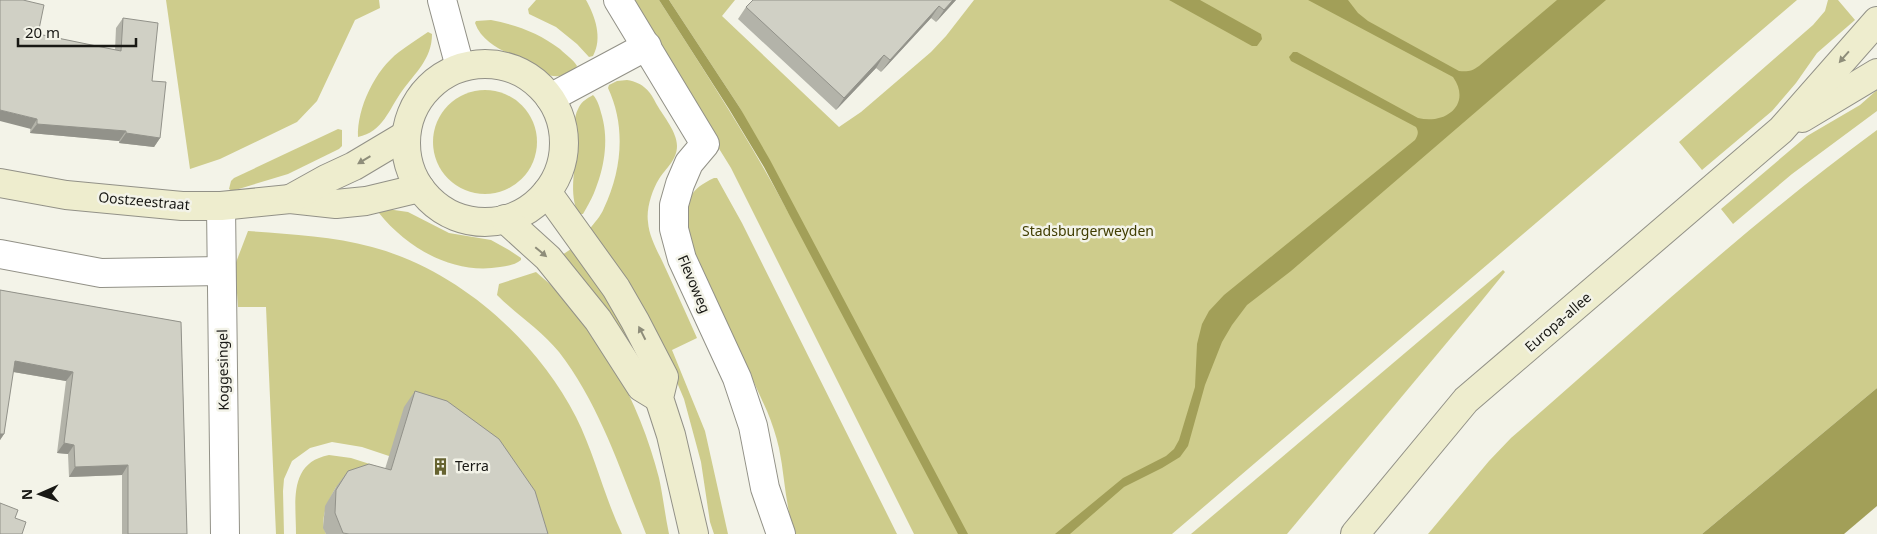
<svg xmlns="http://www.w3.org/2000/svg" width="1877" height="534" viewBox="0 0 1877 534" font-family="'Noto Sans',sans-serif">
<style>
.green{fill:#cecc8c}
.water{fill:#a29f58}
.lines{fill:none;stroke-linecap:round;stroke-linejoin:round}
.street-casing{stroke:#929187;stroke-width:30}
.secondary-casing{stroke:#929187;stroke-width:30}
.street{stroke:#fff;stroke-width:28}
.secondary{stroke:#eeedce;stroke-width:28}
.wall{fill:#b3b3a9}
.shaded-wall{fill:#92928a}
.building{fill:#d0d0c5;stroke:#92928a}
.oneway{fill:#8e8d7a}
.labels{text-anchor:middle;stroke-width:5;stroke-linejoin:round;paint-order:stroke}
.street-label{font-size:14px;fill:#181814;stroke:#f3f3e8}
.park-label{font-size:14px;fill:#403d01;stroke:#f3f3e8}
.poi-label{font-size:14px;fill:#181814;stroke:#f3f3e8;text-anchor:start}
</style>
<rect width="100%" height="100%" fill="#f3f3e8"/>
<!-- green -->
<g class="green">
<polygon points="166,0 379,0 380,8 355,20 317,101 297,122 220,159 190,169"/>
<path d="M536,0H586C595,16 603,38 593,56L589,57L577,44L556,27L529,14L528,9Z"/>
<path d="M627,0H659C704,70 749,139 788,212L740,108L669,0H735L722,16L839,127L861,112L931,52L946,36L974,0H1797L1172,534H914L731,168Z"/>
<polygon points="1828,0 1838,0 1855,20 1817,53 1796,83 1772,111 1702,170 1679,142 1813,25 1825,11"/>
<path d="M491,20C517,25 539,33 560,49C566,55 573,59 577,66C570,78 553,78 542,73C536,70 531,65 526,62C507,52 483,45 475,23L476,21Z"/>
<path d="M428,32L432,34C432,59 415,73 402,91C389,109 383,132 358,137C357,108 375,70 399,52C408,45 418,39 428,32Z"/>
<path d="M627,80C644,83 650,91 657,105C664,117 677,132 677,146C677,160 666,168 659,179C652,190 646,209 648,222C649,237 658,252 664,265C675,289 686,313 697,338L672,350L705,431L728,534H714L710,522L701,462L684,399L667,359L589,230C594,223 601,216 604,208C622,170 626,126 608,88L609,85L617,81Z"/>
<circle cx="485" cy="142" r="52"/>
<polygon points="1877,90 1877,111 1792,174 1733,224 1721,209 1807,136 1860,105"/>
<path d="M593,95C598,100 600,109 602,116C609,142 604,169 594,193C591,200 587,207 583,214H578C569,192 575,172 576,149C576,135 571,121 579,107C582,101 588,98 593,95Z"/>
<polygon points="338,129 342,130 342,146 339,149 288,174 232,191 229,189 231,181 234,178"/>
<path d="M1877,130V388L1702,534H1428L1489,461L1511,438C1631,334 1748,224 1877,130Z"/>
<path d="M714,178H717L742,223L897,534H795C785,506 785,477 779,448C776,435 772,423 767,411L687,235C686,205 684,192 714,178Z"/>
<path d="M380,208L408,212L449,233L491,240L509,250L521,258V260C515,265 507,266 500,267C453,275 407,248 379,213L378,211Z"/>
<path d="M248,231C289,234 332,236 372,247C458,270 536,339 576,417C595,455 604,496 622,534H532L389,456L362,447L332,442L310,448L292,461L284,479L283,491L284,534H276L266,307H238L235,265Z"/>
<polygon points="571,249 603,289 656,383 614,320 562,255"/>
<polygon points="1503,270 1505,272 1475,309 1287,534 1191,534"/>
<path d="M536,272C597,322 640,402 659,478C663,496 665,515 669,534H646C621,472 600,405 559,352C541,330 517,315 497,295L499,284Z"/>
<path d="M329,455L351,458L376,466L358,479L336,487C328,501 319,518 326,534H296C296,502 288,463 329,455Z"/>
</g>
<!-- water -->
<g class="water">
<polygon points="659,0 669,0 740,108 770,160 968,534 958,534 764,167 729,109"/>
<polygon points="1169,0 1200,0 1261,34 1262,39 1257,46 1252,46"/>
<path d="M1308,0H1348L1358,13L1368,21L1459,71C1468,72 1472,71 1479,66L1557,0H1606L1291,271L1247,305L1232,325L1222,342L1205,385L1188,446L1180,457L1162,468L1124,487L1070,534H1055L1123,478L1166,456L1174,449L1179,440L1195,387L1197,344L1202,324L1209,311L1224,295L1415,140C1418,135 1419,132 1416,127L1291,61L1289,57L1293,52H1297L1418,118C1446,125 1472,104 1453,77Z"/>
<polygon points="1877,388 1877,506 1844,534 1702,534"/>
</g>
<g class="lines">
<defs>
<g id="street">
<polyline points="442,0 460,67"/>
<polyline points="618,0 705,144 689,163 680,184 674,205 674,229 682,259 737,378 753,426 765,488 781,534"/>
<polyline points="550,98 647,46"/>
<polyline points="221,206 225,534"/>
<polyline points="0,254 101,273 221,271"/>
</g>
<g id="secondary">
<circle cx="485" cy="143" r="79"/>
<polyline points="1802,118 1877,73"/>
<polyline points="0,183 66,195 182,206 221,206 290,199 336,204 366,201 420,188"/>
<polyline points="547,192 616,288 635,321 664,377 659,398 671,435 694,534"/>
<polyline points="290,199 326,179 354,166 406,135"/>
<polyline points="505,219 548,258 598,320 641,387 659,398"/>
<polyline points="1355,534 1466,400 1781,130 1877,21"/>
</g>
</defs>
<!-- street casing -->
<use href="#street" class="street-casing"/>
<!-- secondary casing -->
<use href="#secondary" class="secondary-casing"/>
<!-- street -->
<use href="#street" class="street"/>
<!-- secondary -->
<use href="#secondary" class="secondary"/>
</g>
<!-- wall -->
<g class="wall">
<polygon points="753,0 956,0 936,22 931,18 881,72 876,68 836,110 738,19 746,7"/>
<polygon points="123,18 152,81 160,138 154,147 119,143 119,141 30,133 38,34 115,50 116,28"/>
<polygon points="0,290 181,322 187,534 122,534 122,475 69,477 68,454 57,453 66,381 13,372 4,434 0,440"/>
<polygon points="415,391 548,534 326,534 323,528 325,506 336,487 348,471 385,469 404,407"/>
</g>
<!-- shaded-wall -->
<g class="shaded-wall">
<polygon points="953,0 956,0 936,22 944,10"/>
<polygon points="939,6 931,18 881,72 890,60"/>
<polygon points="884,55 876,68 836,110 844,98"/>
<polygon points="0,110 37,119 31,129 0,121"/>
<polygon points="37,124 126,131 119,141 30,133"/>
<polygon points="126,133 160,138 154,147 119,143"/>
<polygon points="15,361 73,372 66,381 8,371"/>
<polygon points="0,434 4,434 0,440"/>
<polygon points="64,443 74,445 68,454 57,453"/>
<polygon points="128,465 122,475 69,477 75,467"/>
</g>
<!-- building -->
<g class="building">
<polygon points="0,0 23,0 44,5 38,34 121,51 123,18 158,23 152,81 166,82 160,138 126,133 126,131 37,124 37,119 0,110"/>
<polygon points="753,0 953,0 944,10 939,6 890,60 884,55 844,98 746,7"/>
<polygon points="0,290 181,322 187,534 128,534 128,465 75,467 74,445 64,443 73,372 15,361 4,434 0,434"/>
<polygon points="415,391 447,401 499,439 535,491 548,534 349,534 343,533 335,513 336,490 348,471 369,464 391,470"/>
<polygon points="0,503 18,510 15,518 26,522 22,534 0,534"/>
</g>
<!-- one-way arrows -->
<defs><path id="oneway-solid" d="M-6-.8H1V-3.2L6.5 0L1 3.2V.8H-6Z" transform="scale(1.25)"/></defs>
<g class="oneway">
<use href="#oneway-solid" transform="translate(1844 57) rotate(131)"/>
<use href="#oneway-solid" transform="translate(364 160) rotate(149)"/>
<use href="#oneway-solid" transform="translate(541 252) rotate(40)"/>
<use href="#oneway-solid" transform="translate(642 333) rotate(-117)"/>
</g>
<!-- icons -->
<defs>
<symbol id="building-bare" viewBox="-9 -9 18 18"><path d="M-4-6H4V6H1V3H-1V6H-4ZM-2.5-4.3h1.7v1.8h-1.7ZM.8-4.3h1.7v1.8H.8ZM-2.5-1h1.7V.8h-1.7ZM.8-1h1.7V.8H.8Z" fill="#666330" stroke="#f3f3e8" stroke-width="2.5" paint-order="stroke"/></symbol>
</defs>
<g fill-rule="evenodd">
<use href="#building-bare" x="428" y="454" width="25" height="25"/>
</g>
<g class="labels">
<!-- street labels -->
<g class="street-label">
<text transform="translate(144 201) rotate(5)" y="5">Oostzeestraat</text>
<text transform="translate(694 284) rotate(67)" y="5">Flevoweg</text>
<text transform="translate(1558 322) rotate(-41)" y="5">Europa-allee</text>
<text transform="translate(223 370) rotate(-91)" y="5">Koggesingel</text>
</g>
<!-- park labels -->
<g class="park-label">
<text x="1088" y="236">Stadsburgerweyden</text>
</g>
<!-- poi labels -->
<g class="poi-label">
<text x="455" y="471">Terra</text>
</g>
</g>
<!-- north arrow -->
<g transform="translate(40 494) rotate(268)" stroke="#f3f3e8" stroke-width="4" paint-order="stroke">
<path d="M0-4L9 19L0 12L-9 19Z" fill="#181814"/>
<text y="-8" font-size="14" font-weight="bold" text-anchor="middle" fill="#181814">N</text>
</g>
<!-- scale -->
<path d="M18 38v8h118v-8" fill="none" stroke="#181814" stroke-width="2.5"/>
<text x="25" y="38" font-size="15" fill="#181814" stroke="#f3f3e8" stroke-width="4" paint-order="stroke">20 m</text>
</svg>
